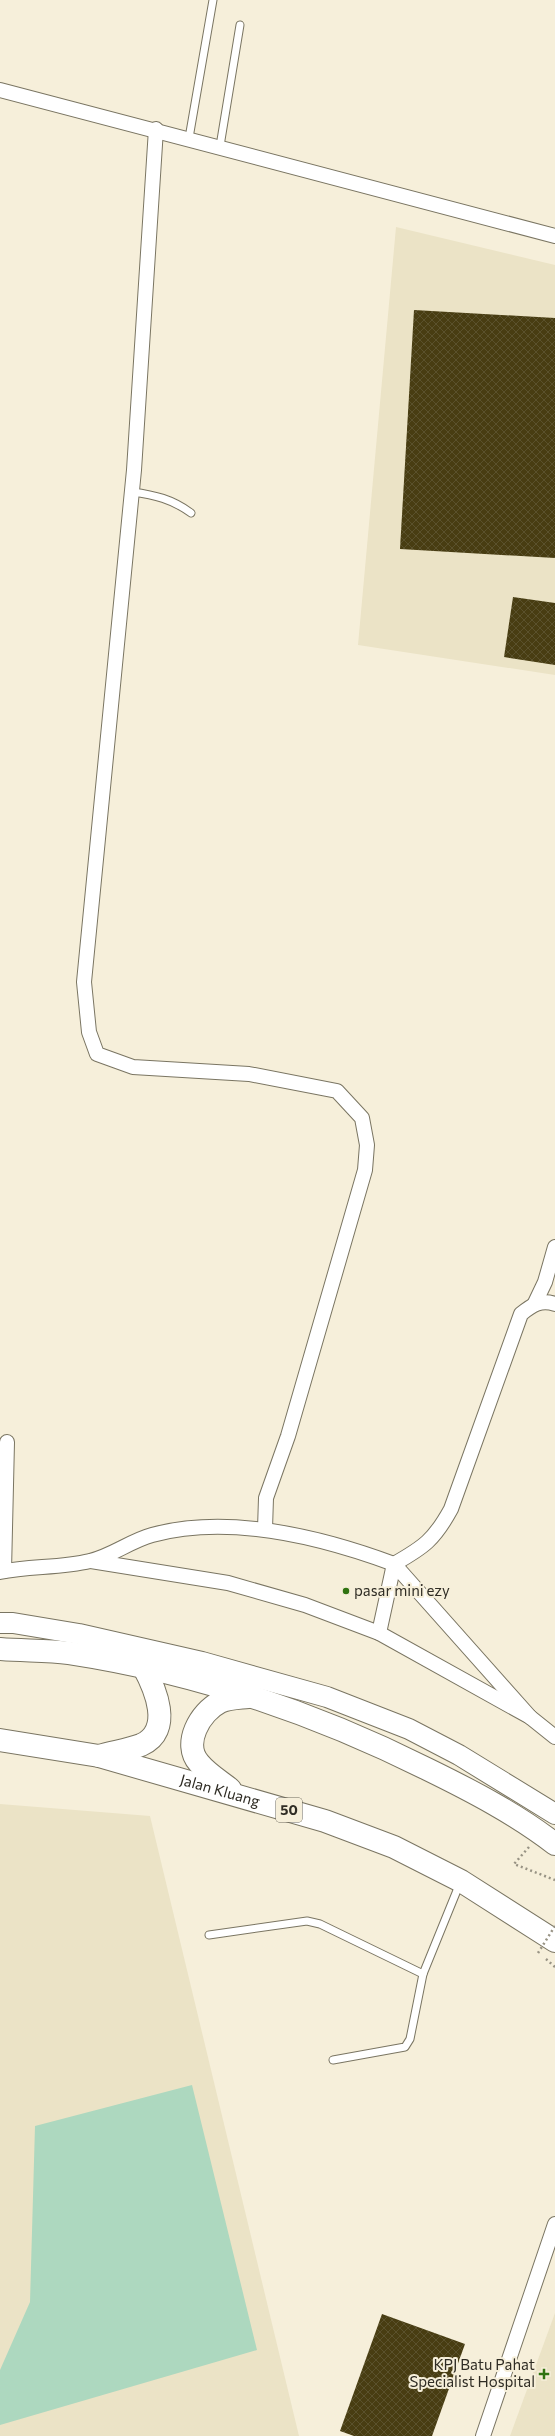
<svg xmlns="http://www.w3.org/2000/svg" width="555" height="2436" viewBox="0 0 555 2436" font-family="Commissioner,sans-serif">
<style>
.built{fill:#ebe3c6}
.green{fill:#add8bf}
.building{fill:url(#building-cross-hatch)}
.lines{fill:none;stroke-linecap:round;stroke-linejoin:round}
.lane-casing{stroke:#7a7562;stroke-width:9}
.street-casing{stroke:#7a7562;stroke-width:16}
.secondary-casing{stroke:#7a7562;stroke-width:22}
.highway-casing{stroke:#7a7562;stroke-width:24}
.path{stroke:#989384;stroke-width:2.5;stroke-dasharray:2 3;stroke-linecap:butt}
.lane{stroke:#fff;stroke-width:7}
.street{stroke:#fff;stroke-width:14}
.secondary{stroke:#fff;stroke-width:20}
.highway{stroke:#fff;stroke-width:22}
.path-bridge{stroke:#989384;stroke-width:2.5;stroke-dasharray:2 3;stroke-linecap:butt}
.poi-dot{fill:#307311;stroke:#f6efda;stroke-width:1.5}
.labels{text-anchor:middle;stroke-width:4;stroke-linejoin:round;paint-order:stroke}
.shield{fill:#f6efda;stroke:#6b665b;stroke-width:1}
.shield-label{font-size:14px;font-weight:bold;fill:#2f2c24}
.poi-label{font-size:15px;fill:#2f2c24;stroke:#f6efda;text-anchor:start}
.street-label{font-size:15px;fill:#2f2c24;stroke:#f6efda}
</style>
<defs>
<pattern id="building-cross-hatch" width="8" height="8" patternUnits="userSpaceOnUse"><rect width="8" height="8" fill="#483d12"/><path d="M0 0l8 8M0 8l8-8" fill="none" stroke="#5a512c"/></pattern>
</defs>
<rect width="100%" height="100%" fill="#f6efda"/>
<!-- built -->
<g class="built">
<polygon points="396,227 555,265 555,675 358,645"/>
<polygon points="0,1804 150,1816 299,2436 0,2436"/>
<polygon points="555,2313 555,2436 510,2436"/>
</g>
<!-- green -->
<polygon class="green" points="192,2085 257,2350 0,2425 0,2370 30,2302 35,2126"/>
<!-- building -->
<g class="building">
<polygon points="414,310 555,318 555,558 400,549"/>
<polygon points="513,597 555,603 555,665 504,657"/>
<polygon points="382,2314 465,2344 432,2436 354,2436 340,2431"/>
</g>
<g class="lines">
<defs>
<g id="lane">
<polyline points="189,138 213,0"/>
<polyline points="220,146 240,25"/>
<path d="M132,492C155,495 172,499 191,513"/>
<polyline points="209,1935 307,1921 320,1924 423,1974"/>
<polyline points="333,2060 405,2047 410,2039 423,1974 460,1883"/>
</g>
<g id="street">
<polyline points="0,90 555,236"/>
<polyline points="156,129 134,470 84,982 89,1032 97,1054 133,1067 249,1074 337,1091 362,1118 367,1145 365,1170 288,1436 266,1498 265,1529"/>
<polyline points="535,1303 545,1282 555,1247"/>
<polyline points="91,1561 228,1583 305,1605 379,1633 530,1717 555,1737"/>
<polyline points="4,1571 7,1442"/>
<path d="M0,1572C29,1566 61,1568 90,1561C112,1556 130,1541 152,1535C229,1514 321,1537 394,1564L530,1717"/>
<path d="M379,1633L394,1564C424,1547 434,1540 451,1509L521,1314C532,1305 541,1299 555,1304"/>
<polyline points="483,2436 555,2224"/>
</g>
<polyline id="secondary" points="0,1623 13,1623 79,1634 202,1662 327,1697 409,1729 459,1755 555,1814"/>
<g id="highway">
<path d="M0,1649C23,1651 47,1650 69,1653C194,1672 315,1713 427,1769C472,1791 516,1814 555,1844"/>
<path id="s1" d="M0,1740L99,1756L325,1821L394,1847L461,1881L555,1941"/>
<path d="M99,1756C112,1752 128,1750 141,1745C174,1731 155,1688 143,1666"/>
<path d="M230,1789C220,1781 207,1773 199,1763C182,1744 200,1712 220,1702C228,1698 239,1698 248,1697"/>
</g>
</defs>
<!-- lane casing -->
<use href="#lane" class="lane-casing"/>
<!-- street casing -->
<use href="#street" class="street-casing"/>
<!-- secondary casing -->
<use href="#secondary" class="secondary-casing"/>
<!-- highway casing -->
<use href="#highway" class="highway-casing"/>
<!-- path -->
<g class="path">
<polyline points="529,1847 514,1864 555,1880"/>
<polyline points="546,1959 555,1967"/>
</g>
<!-- lane -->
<use href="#lane" class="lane"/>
<!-- street -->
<use href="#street" class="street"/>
<!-- secondary -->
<use href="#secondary" class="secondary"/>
<!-- highway -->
<use href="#highway" class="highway"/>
<!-- path-bridge -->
<polyline class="path-bridge" points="538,1953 555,1926"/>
</g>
<!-- markers -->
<g class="poi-dot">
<circle cx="346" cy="1591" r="4"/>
<path d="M542 2368h4v4h4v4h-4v4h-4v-4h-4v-4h4z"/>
</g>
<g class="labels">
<!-- shield labels -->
<rect class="shield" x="276" y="1798" width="26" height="24" rx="3"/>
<g class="shield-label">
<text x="289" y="1815">50</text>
</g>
<!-- poi labels -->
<g class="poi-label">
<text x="354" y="1596">pasar mini ezy</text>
<text x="535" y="2370" text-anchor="end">KPJ Batu Pahat<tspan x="535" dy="17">Specialist Hospital</tspan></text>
</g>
<!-- street labels -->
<g class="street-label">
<text dy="5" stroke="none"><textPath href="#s1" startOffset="226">Jalan Kluang</textPath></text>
</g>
</g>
</svg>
